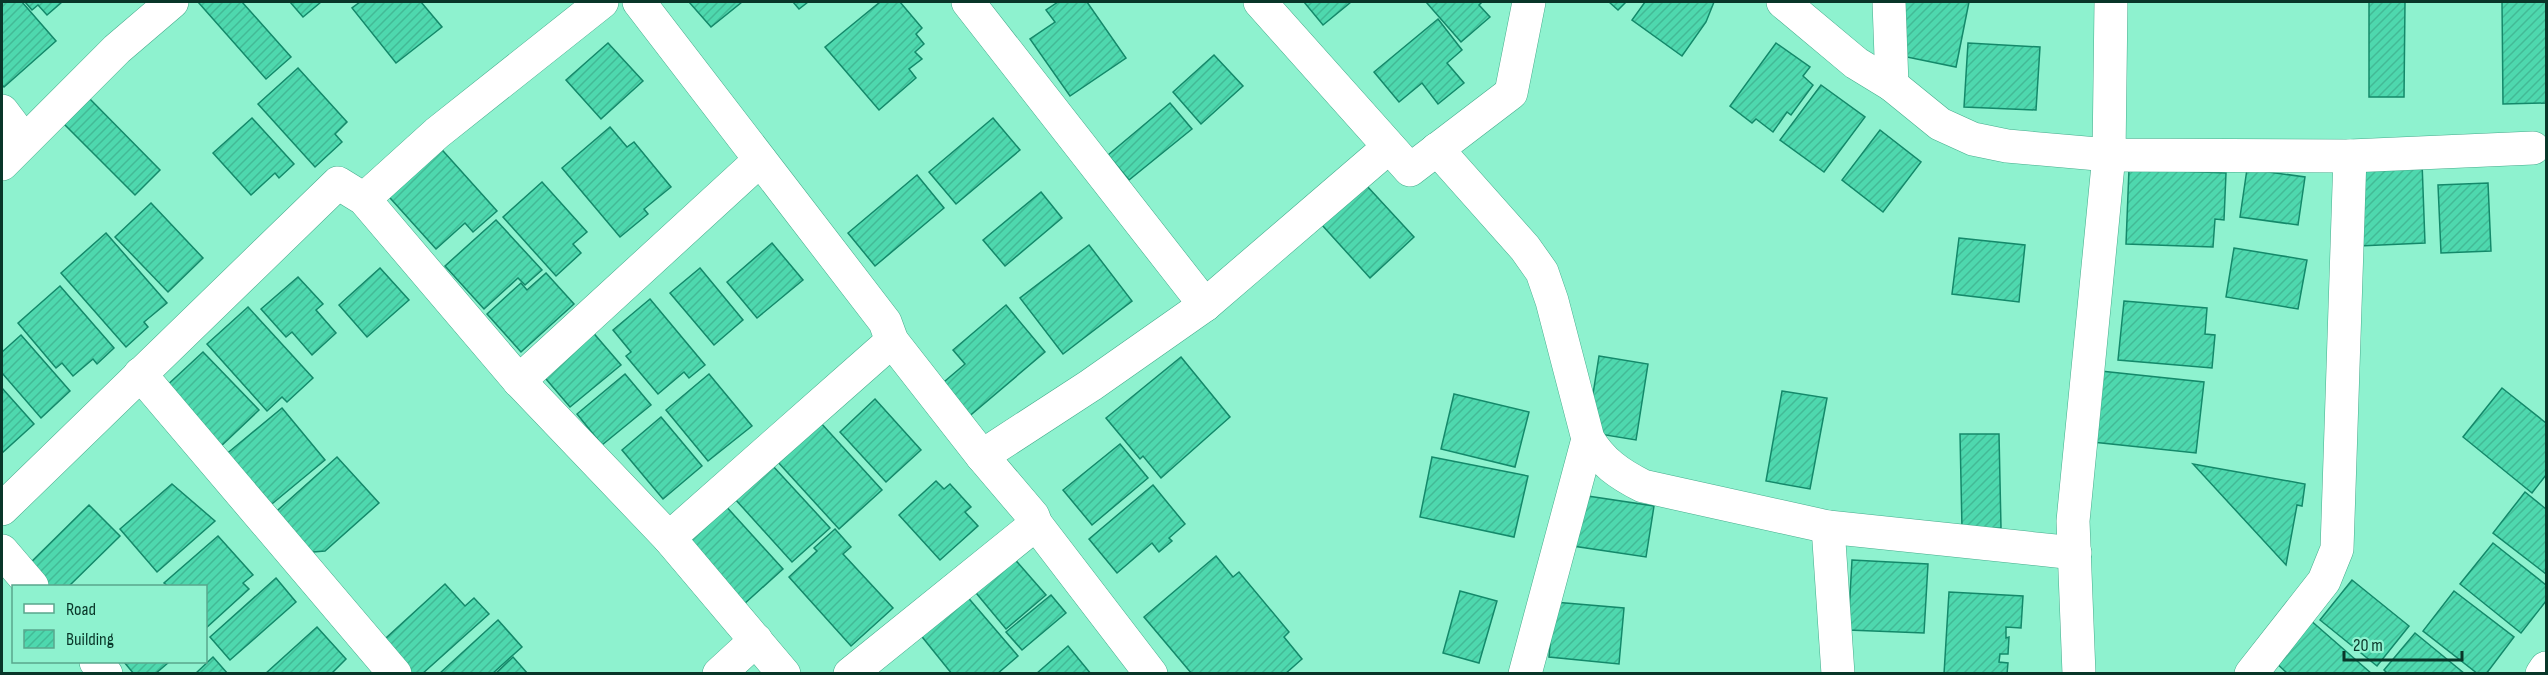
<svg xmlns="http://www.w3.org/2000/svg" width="2548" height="675" viewBox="0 0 2548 675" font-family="'Sofia Sans Condensed',sans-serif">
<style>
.building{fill:url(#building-hatch);stroke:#14896a;stroke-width:1.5}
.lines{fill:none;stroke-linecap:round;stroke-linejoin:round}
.street-casing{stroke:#45ac8c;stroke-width:34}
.street{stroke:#fff;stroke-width:33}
</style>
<defs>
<pattern id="building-hatch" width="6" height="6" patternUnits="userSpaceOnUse" patternTransform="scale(1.5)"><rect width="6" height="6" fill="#4ed8ae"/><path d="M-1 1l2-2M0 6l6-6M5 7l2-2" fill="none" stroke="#43ba96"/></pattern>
</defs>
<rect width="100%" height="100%" fill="#8ef2cf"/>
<!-- building -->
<g class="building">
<polygon points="2,2 22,2 56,41 4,87 2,85"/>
<polygon points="25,2 62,2 47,15 38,5 32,10"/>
<polygon points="198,2 242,2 291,57 266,79"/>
<polygon points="290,2 321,2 303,17"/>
<polygon points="360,2 421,2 442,27 396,63 352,8"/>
<polygon points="689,2 742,2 711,27"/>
<polygon points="793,2 808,2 799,9"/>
<polygon points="880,2 900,2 922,28 916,34 924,44 915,52 922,59 909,69 916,78 879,110 825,47"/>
<polygon points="1058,2 1087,2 1126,58 1070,96 1030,39 1055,22 1046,10"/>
<polygon points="1304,2 1351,2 1323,25"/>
<polygon points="1426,2 1482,2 1479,5 1490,17 1461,42"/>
<polygon points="1609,2 1626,2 1618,10"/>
<polygon points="1645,2 1714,2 1706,22 1682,56 1632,20"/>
<polygon points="1894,2 1969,2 1956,67 1892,54"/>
<polygon points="2369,2 2405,2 2404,97 2369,97"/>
<polygon points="2502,2 2546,2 2546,103 2503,104"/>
<polygon points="1438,19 1462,50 1447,63 1464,83 1438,104 1422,83 1399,102 1374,72"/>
<polygon points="608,43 643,81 601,119 566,80"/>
<polygon points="1776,43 1810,67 1803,76 1813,85 1791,115 1787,112 1773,132 1756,119 1752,123 1730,106"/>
<polygon points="1968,43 2040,47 2036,110 1964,107"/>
<polygon points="1214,55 1243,86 1201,124 1173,92"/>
<polygon points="298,68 347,122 335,134 342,142 315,167 258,104"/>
<polygon points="1821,85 1865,117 1824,172 1780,140"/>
<polygon points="85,94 160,170 135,195 60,120"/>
<polygon points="1170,103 1192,129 1129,180 1108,155"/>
<polygon points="252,118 294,164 279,178 275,173 251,195 213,153"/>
<polygon points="993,118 1020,150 956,204 929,172"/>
<polygon points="610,127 627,147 634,142 671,187 644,209 648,214 620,237 562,168"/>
<polygon points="1880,130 1921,162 1883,212 1842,180"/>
<polygon points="435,142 497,211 473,232 465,223 436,249 382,189"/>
<polygon points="2422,162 2425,243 2359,246 2357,164"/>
<polygon points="2129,169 2226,173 2224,220 2215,219 2213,247 2126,244"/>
<polygon points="2247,169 2305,177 2298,225 2240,217"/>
<polygon points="917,175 944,208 875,266 848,233"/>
<polygon points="542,182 587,232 573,244 581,253 556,276 503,217"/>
<polygon points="2488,183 2491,251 2441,253 2438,185"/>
<polygon points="1366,185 1414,237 1370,278 1322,225"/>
<polygon points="1041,192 1062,218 1005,266 983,240"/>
<polygon points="151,203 203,258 168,292 115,237"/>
<polygon points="496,220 542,270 525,285 518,278 484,309 445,266"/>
<polygon points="106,233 167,303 144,322 148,327 126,347 61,273"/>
<polygon points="1959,238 2025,245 2019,302 1952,294"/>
<polygon points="772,243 803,280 757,318 727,282"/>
<polygon points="1089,245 1132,301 1063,354 1020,298"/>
<polygon points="2234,248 2307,260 2298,309 2226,297"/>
<polygon points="380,268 409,300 367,337 339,305"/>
<polygon points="700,268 743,320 714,345 670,293"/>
<polygon points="546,273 574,304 521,352 487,314 521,283 527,290"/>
<polygon points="298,277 323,304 316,310 336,333 312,355 292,332 286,337 261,309"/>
<polygon points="60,286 114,348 97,364 93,359 73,376 62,363 56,368 18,323"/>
<polygon points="650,299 705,365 689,378 684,372 658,394 626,356 631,352 613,330"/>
<polygon points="2124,301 2207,308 2205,334 2215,335 2212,368 2118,360"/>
<polygon points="1006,305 1045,352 966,419 938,387 965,364 953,350"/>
<polygon points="248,307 313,378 287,402 282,397 267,411 207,344"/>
<polygon points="590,329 621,365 570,407 540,372"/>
<polygon points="21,335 70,391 41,418 2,373 2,352"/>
<polygon points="203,352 259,410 218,449 162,390"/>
<polygon points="1599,356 1648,364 1636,440 1587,432"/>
<polygon points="1181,357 1230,417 1161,478 1143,456 1140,459 1106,418"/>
<polygon points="2091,370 2204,382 2196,453 2083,441"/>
<polygon points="625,374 651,405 602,445 577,414"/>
<polygon points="709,374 752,426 708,461 666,410"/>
<polygon points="2,388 34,424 2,453"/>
<polygon points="2502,388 2546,423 2546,475 2532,493 2463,437"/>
<polygon points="1782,391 1827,398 1810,489 1766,481"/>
<polygon points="1454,394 1529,412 1515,467 1441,449"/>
<polygon points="875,399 921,450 886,482 840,432"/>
<polygon points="282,408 325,460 267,508 224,456"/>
<polygon points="661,417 702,466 663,499 622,450"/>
<polygon points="820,422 882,490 839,529 777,461"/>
<polygon points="1960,434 1999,434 2001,528 1962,529"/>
<polygon points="1120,444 1148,478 1092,525 1063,490"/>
<polygon points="337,457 379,503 325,551 301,553 269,518"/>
<polygon points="1432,457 1528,476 1514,537 1420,517"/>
<polygon points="2193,464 2305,484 2302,506 2297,505 2286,565"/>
<polygon points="772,465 830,528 792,562 735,499"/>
<polygon points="936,481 944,489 950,484 971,507 965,512 978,526 940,560 899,515"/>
<polygon points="172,484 215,521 157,572 120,529"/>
<polygon points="1153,485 1185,524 1169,538 1172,541 1159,552 1152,543 1117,573 1089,539"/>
<polygon points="2525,492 2546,509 2546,574 2493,533"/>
<polygon points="1581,495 1654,506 1646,557 1573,546"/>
<polygon points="723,503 783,569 743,605 683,540"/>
<polygon points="89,505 120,536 69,586 37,586 22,571"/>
<polygon points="835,529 851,547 843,554 893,608 851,646 789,577 817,551 814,548"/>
<polygon points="218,536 253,575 243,583 249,589 206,628 206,586 168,586 164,583"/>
<polygon points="2493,543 2546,585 2546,601 2521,633 2460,584"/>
<polygon points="1011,555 1046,595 1006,629 972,588"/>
<polygon points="1216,556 1233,577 1239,572 1289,632 1284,637 1302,659 1285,674 1192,674 1144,617"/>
<polygon points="1852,560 1928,564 1924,633 1848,630"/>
<polygon points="276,578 296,602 230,660 210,637"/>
<polygon points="2352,580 2409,626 2377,666 2320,620"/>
<polygon points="445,584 465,606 474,598 489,614 422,674 407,674 385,639"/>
<polygon points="1460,591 1497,601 1479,663 1443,653"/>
<polygon points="2454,591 2514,637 2486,674 2478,674 2423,631"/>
<polygon points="1949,592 2023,596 2021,628 2006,627 2006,638 2009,637 2008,654 2000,654 1999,662 2008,663 2007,674 1944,674"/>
<polygon points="965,594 1018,656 997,674 952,674 919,633"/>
<polygon points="1051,595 1066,613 1022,650 1006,632"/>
<polygon points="1554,602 1624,608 1619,664 1549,657"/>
<polygon points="2309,619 2372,674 2288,674 2273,660"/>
<polygon points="498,620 522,647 492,674 439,674"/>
<polygon points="317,627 346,659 331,674 265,674"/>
<polygon points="2415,633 2465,674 2388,674 2384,670"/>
<polygon points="1068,646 1091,674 1036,674"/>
<polygon points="213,657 228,674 195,674"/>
<polygon points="513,657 528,674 495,674"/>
<polygon points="124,662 169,662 155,674 134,674"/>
</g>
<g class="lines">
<defs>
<g id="street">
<polyline points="639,2 885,322 892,341 982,456 1033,516 1036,524 1151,674"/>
<polyline points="968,2 1205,305"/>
<polyline points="1260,2 1410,170 1511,93 1529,2"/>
<polyline points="1783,2 1856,63 1892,85 1940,124 1973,139 2007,146 2109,155 2350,156 2533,148"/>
<polyline points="1889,2 1892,85"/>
<polyline points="2,111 24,140"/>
<path d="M1437,149L1525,248L1542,272L1552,301L1588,439C1602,462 1619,474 1643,486L1828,527L2075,553"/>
<polyline points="2,164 117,49 172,2"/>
<polyline points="364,199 437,133 602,2"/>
<polyline points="140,374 395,674"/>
<polyline points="519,381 760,160"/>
<polyline points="982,456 1091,385 1205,305 1389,147"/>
<polyline points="2,509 338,183 364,199 519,381 669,538 784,674"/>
<polyline points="1828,527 1838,674"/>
<polyline points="669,538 892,341"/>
<polyline points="2,551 32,586"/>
<polyline points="96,662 106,674"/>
<polyline points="719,674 756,640"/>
<polyline points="850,674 1036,524"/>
<polyline points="1525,674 1588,439"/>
<polyline points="2079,674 2073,521 2109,155 2111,2"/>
<polyline points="2251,674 2324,581 2337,549 2350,156"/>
<polyline points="2542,674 2546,668"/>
</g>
</defs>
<!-- street casing -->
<use href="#street" class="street-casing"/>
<!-- street -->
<use href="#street" class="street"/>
</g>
<!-- border -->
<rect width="2548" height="675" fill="none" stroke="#093629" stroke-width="6"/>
<!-- legend -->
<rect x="12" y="585" width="195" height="78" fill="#8ef2cf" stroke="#59a78d" stroke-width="1.5"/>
<rect x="24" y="604" width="30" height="9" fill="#ffffff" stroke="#59a78d" stroke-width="1.5"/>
<text x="66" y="615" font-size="18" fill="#093629">Road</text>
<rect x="24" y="630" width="30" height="18" fill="url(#building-hatch)" stroke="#59a78d" stroke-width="1.5"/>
<text x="66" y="645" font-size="18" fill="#093629">Building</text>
<!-- scale -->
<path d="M2344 651v9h118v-9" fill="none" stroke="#093629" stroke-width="3"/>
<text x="2353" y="651" font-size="18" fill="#093629" stroke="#8ef2cf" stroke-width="4.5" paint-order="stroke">20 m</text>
</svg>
